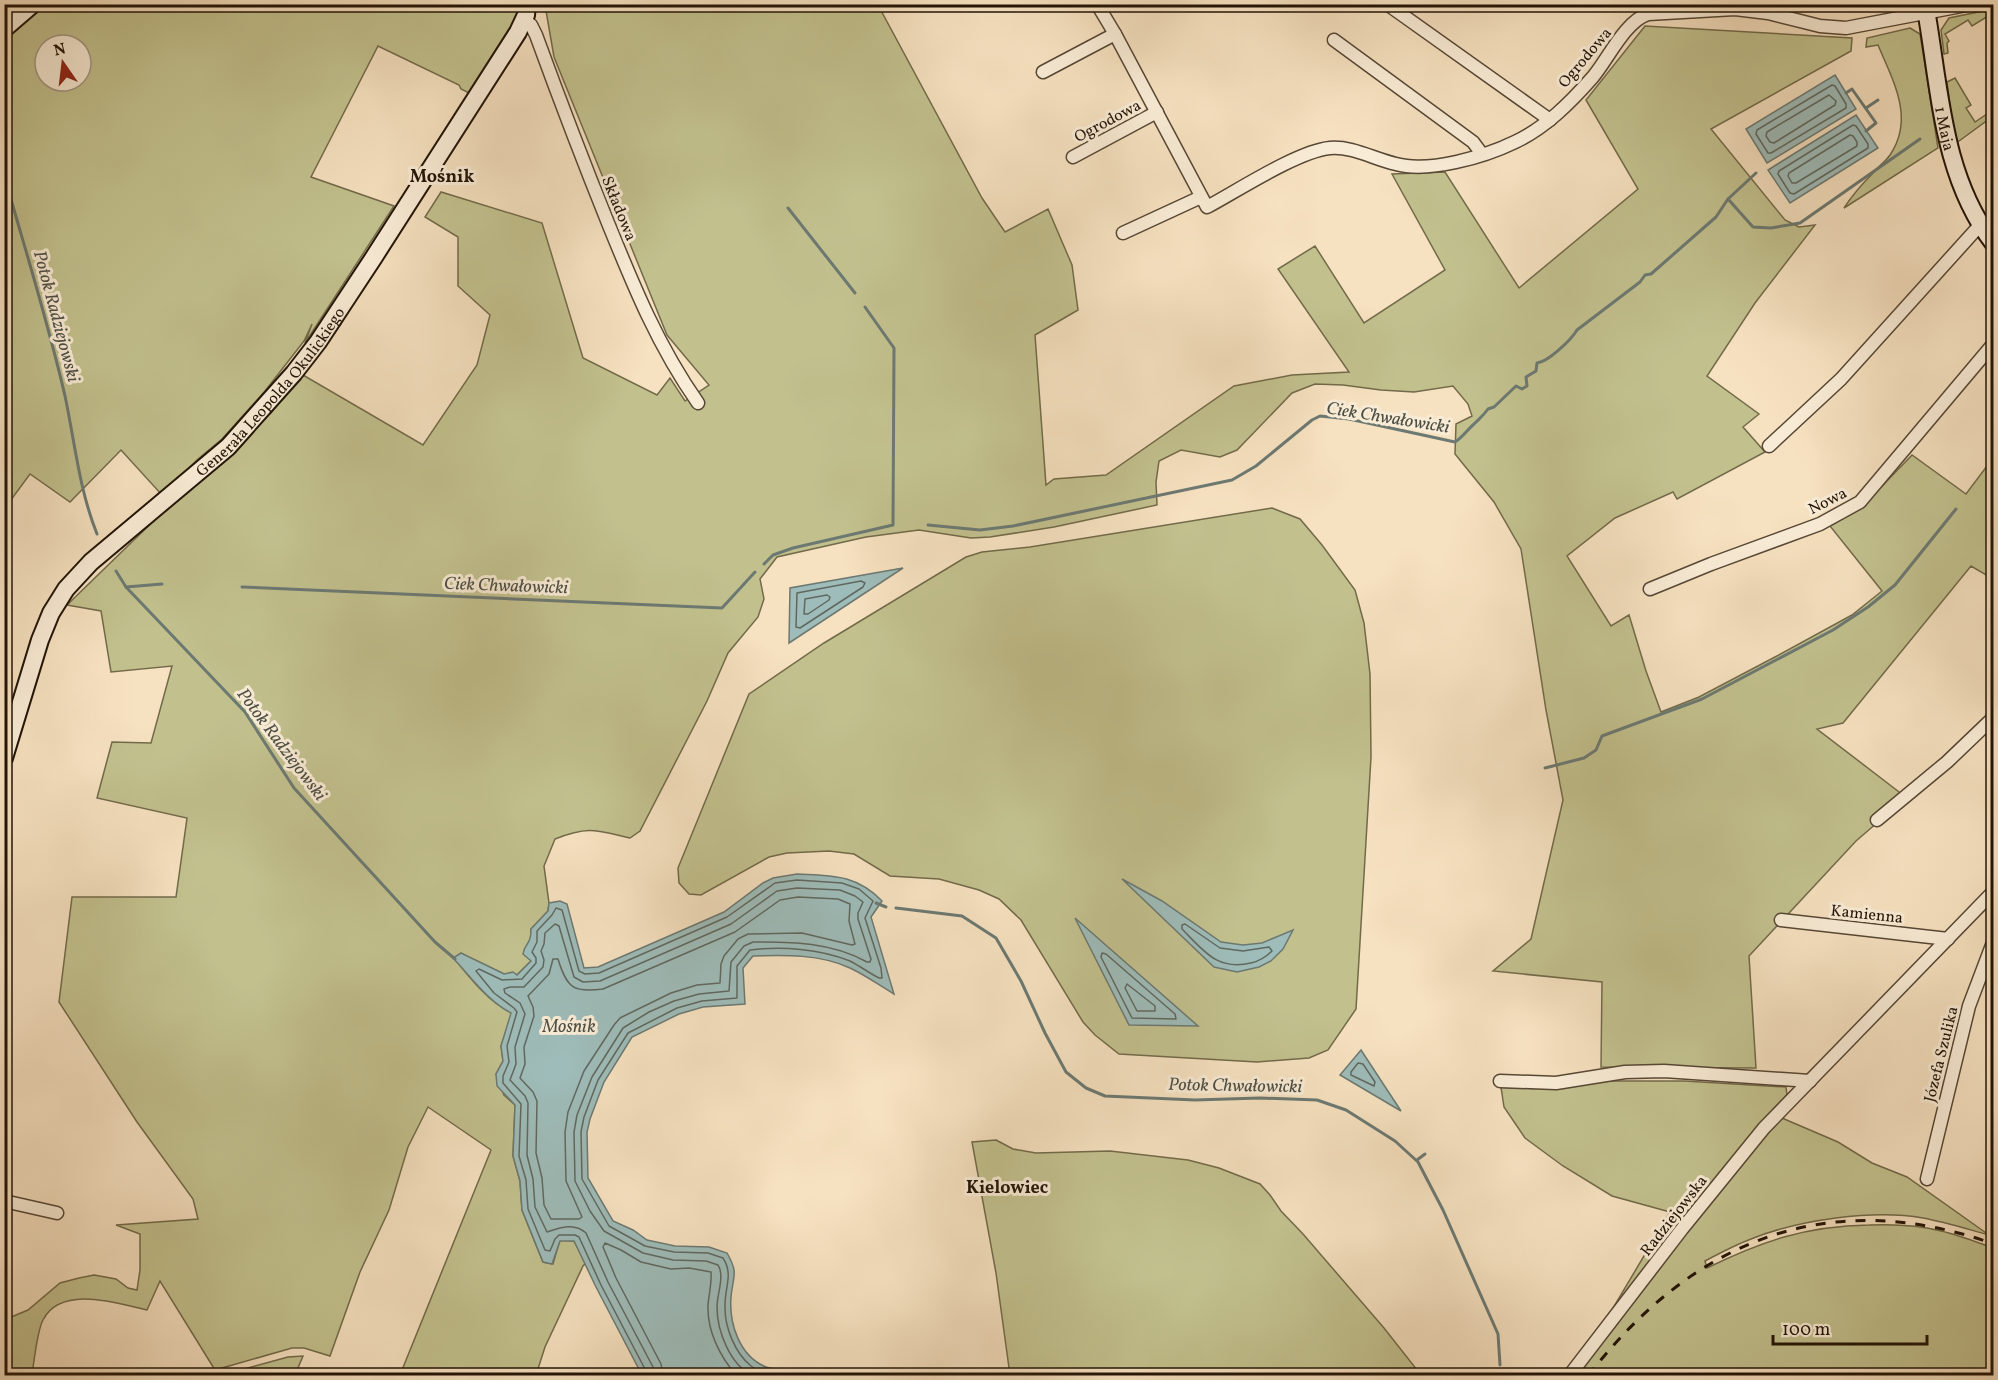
<svg xmlns="http://www.w3.org/2000/svg" width="1998" height="1380" viewBox="0 0 1998 1380" font-family="Vollkorn,serif">
<style>
.green{fill:#c2c18e;stroke:#726a4a;stroke-width:1.5;fill-rule:evenodd}
.water{fill:#9ebcb9;stroke:#6c7972;stroke-width:1.5}
.lines{fill:none;stroke-linecap:round;stroke-linejoin:round}
.shore{stroke:#606860;stroke-width:1.5}
.stream{stroke:#6c7972;stroke-width:3}
.street-casing{stroke:#574735;stroke-width:15}
.secondary-casing{stroke:#221407;stroke-width:20}
.street{stroke:#f9ecd6;stroke-width:12}
.secondary{stroke:#f9ecd6;stroke-width:16}
.rail{stroke:#221407;stroke-width:3;stroke-dasharray:10 10;stroke-linecap:butt}
.labels{text-anchor:middle;stroke-width:6;stroke-linejoin:round;paint-order:stroke}
.street-label{font-size:16px;fill:#221407;stroke:#f9ecd6}
.neighbourhood-label{font-size:18px;font-weight:bold;fill:#221407;stroke:#f9ecd6}
.water-label{font-size:18px;font-style:italic;fill:#4d4f45;stroke:#f9ecd6}
</style>
<rect width="100%" height="100%" fill="#f6e1c0"/>
<filter id="stains"><feTurbulence type="fractalNoise" baseFrequency=".00333" numOctaves="4"/><feColorMatrix values="0 0 0 0 .2 0 0 0 0 .09 0 0 0 0 .02 0 0 0 .5 -.17"/></filter>
<radialGradient id="worn" r=".72"><stop offset=".6" stop-color="#630" stop-opacity="0"/><stop offset="1" stop-color="#630" stop-opacity=".3"/></radialGradient>
<!-- green -->
<g class="green">
<path d="M46,5H520L521,12L475,96L461,89L459,85L378,46L311,177L394,206L305,343L312,324L304,341L265,391L222,439L198,459L162,495L121,450L70,502L30,474L5,508V40ZM45,45H81V81H45Z"/>
<path d="M545,5H878L982,198L1005,232L1048,209L1072,265L1078,310L1035,335L1046,485L1054,479L1106,475L1234,386L1292,375L1349,372L1278,269L1315,246L1364,323L1445,270L1392,174L1445,172L1519,288L1638,189L1586,100L1645,26L1852,38L1851,51L1711,129L1785,220L1799,227L1815,225L1755,303L1707,376L1759,414L1743,427L1765,452L1677,499L1673,492L1615,518L1567,556L1611,626L1629,615L1646,671L1661,712L1699,697L1775,657L1852,615L1882,591L1830,526L1862,507L1912,455L1966,494L1993,458V579L1971,566L1843,723L1817,729L1903,795L1878,822L1856,841L1749,956L1756,1068L1601,1067L1602,982L1493,971L1531,939L1563,800L1546,710L1521,549L1494,502L1455,454L1456,424L1472,416L1468,404L1453,386L1414,392L1381,390L1343,385L1315,384L1292,393L1237,450L1220,457L1181,450L1159,461L1156,482L1157,505L1054,527L990,537L971,538L919,530L866,537L777,557L760,579L764,599L758,617L728,653L707,701L640,831L630,838C595,830 589,826 555,839L544,866L549,903L548,911L531,929V940L528,946L531,961L517,975L513,973L504,974L461,953L454,958C469,977 489,1003 512,1013L501,1046L503,1061L496,1074L504,1095L515,1105L513,1156L520,1181L522,1210L543,1262L553,1264L560,1240L574,1241L586,1263L583,1266L545,1347L536,1375H400L491,1150L428,1107L408,1147L389,1210L360,1272L330,1356L304,1348H292L215,1370L160,1281L147,1310C116,1303 61,1285 43,1320C37,1331 34,1362 32,1375H5L4,1320L28,1310L60,1283L79,1278L94,1275L116,1279L128,1288L137,1290L140,1270V1234L116,1225L198,1219L193,1199L137,1122L59,1002L72,897H176L187,818L97,798L112,742L151,743L172,666L111,672L101,611L67,605L171,504L206,473L303,375L423,445L477,365L490,315L458,286V237L425,217L441,192L542,223L583,358L657,395L670,378L685,401L709,385L667,335L554,57Z"/>
<polygon points="1993,9 1993,13 1972,26 1968,20 1945,34 1949,41 1947,43 1948,53 1944,54 1941,30 1949,18"/>
<path d="M1910,28L1920,34L1938,148L1844,208C1853,194 1863,183 1874,172C1879,166 1886,161 1890,155C1915,118 1893,81 1878,45L1866,47L1867,38Z"/>
<polygon points="1955,78 1971,105 1966,108 1975,122 1993,110 1993,116 1955,144 1947,82"/>
<polygon points="1272,508 1300,519 1322,545 1355,590 1364,623 1370,674 1371,757 1356,1009 1328,1050 1309,1058 1257,1062 1119,1054 1095,1035 1083,1022 1021,920 999,899 979,890 939,879 890,876 854,854 829,851 787,853 769,857 701,895 689,894 679,883 678,868 749,694 824,643 966,557 982,552 1030,547"/>
<path d="M1606,1081H1684L1786,1087L1787,1095L1773,1111L1782,1118L1838,1142L1872,1163L1907,1177L1989,1235C1967,1229 1945,1222 1923,1218C1873,1209 1798,1220 1751,1239C1735,1245 1720,1253 1705,1261L1707,1268C1762,1241 1806,1226 1869,1225C1893,1224 1918,1225 1941,1231C1959,1235 1976,1242 1993,1248V1375H1562L1609,1315L1670,1212L1612,1196L1563,1166L1525,1138L1504,1107L1501,1087C1535,1090 1572,1088 1606,1081Z"/>
<polygon points="996,1140 1013,1149 1036,1153 1110,1151 1188,1160 1219,1168 1260,1184 1270,1195 1281,1211 1303,1234 1384,1328 1421,1375 1010,1375 996,1273 972,1142"/>
<polygon points="303,1356 295,1375 222,1375 288,1357"/>
</g>
<!-- water -->
<g class="water">
<polygon points="1835,75 1856,109 1767,163 1746,129"/>
<polygon points="1856,115 1878,148 1790,203 1768,170"/>
<polygon points="903,568 789,643 790,588"/>
<path d="M797,874C832,876 856,874 882,901L871,917L894,994C879,985 865,975 850,968C820,954 785,955 753,956L743,968L745,1004L703,1007L679,1014L632,1037L604,1082L590,1119L587,1132L588,1178L613,1221L633,1230L647,1240L675,1246L709,1247L727,1253C739,1274 733,1275 731,1297C729,1323 739,1356 766,1367C779,1371 798,1372 812,1375H642L596,1287L574,1241H560L552,1264L543,1262L522,1210L520,1181L513,1156L515,1105L497,1086L496,1074L503,1061L501,1046L511,1013C488,1001 471,977 453,958L461,953L504,974L513,972L517,975L531,961L523,954C525,942 531,946 531,929L548,911L549,903L560,901L567,904L584,968L598,967L724,912L763,883L773,878Z"/>
<polygon points="1122,879 1162,901 1221,942 1243,945 1262,943 1293,930 1283,949 1271,961 1259,967 1237,972 1214,967"/>
<polygon points="1075,918 1198,1026 1129,1025"/>
<polygon points="1361,1050 1401,1111 1340,1075"/>
</g>
<g class="lines">
<!-- shore -->
<g class="shore">
<polygon points="1832,85 1835,86 1846,104 1846,108 1771,153 1768,153 1756,134 1757,130"/>
<polygon points="1829,95 1836,101 1835,105 1774,143 1770,142 1766,136 1767,132"/>
<polygon points="1853,125 1856,126 1868,144 1868,148 1794,194 1790,193 1778,174 1779,171"/>
<polygon points="1850,135 1853,136 1857,142 1857,146 1796,183 1792,183 1788,176 1789,173"/>
<polygon points="861,581 865,583 863,587 800,628 796,627 797,593"/>
<polygon points="827,595 830,597 829,600 808,614 804,614 805,599"/>
<path d="M798,897L838,899L850,904L849,921L855,944L852,945L802,933L748,934L738,939L724,956L721,964L720,983L697,985L671,993L620,1018L614,1025L584,1071L568,1112L565,1132L566,1181L582,1217L579,1219H551L544,1205L542,1178L536,1153L537,1101L533,1092L520,1078L525,1064L524,1047L534,1016L533,1007L528,996L549,974L553,959H558C567,988 573,993 603,989L735,932L780,900Z"/>
<path d="M1182,925L1185,924L1220,948L1243,951L1269,947L1272,951C1266,957 1260,961 1251,963C1217,971 1204,951 1182,929Z"/>
<polygon points="1102,953 1106,954 1175,1014 1176,1019 1132,1018 1101,957"/>
<polygon points="1127,984 1155,1006 1155,1011 1137,1011 1125,988"/>
<polygon points="1358,1063 1363,1064 1375,1082 1374,1086 1351,1075 1351,1072"/>
<path d="M647,1376L646,1371L601,1285L579,1237L575,1235H559L555,1239L550,1251L545,1250L528,1209L526,1180L519,1156L521,1104L503,1083V1076L509,1062L507,1046L517,1012L514,1008L494,993L476,971L479,969L502,980L522,979L536,963V958L532,952L537,942V931L552,915L556,908L562,910L579,971L585,974L599,973L727,917L775,883L797,880L842,883L859,889L873,901L865,918L881,968L882,978H879C869,973 860,966 850,961C820,949 782,946 750,950L737,966V998L702,1001L677,1008L628,1033L598,1080L584,1117L581,1132L582,1179L609,1226L645,1246L674,1252L708,1253L723,1258C734,1275 724,1288 725,1308C725,1328 735,1353 751,1366C760,1373 772,1374 782,1376"/>
<path d="M654,1376L653,1367L608,1282L586,1233C574,1222 559,1228 547,1232L535,1207L533,1179L527,1155L528,1103L525,1096L510,1080L516,1064L515,1047L525,1014L520,1003L505,993L504,989L510,987H524L543,967L544,960L541,951L544,944L545,933L555,924L559,926L574,977L583,982L600,981L731,924L777,891L797,888L840,890L855,896L863,902L858,913V919L871,959L870,962H867C831,942 793,942 753,942L744,946L731,962L729,991L699,994L674,1001L649,1012L623,1028L592,1077L577,1115L574,1132L575,1181L590,1211L604,1231L643,1253L673,1260L706,1261L718,1265C725,1276 717,1294 717,1307C717,1331 730,1365 753,1376"/>
<path d="M663,1376L661,1364L616,1278L603,1247L605,1243L621,1250L641,1262L671,1269L689,1268L711,1272C712,1282 709,1294 708,1305C707,1331 720,1357 737,1376"/>
</g>
<!-- stream -->
<g class="stream">
<polyline points="1846,93 1852,89 1876,123 1866,131"/>
<polyline points="1866,108 1878,100"/>
<path d="M4,175C25,249 48,322 65,396C75,443 79,489 97,534"/>
<polyline points="1728,199 1753,227 1771,228 1800,223 1920,139"/>
<polyline points="788,208 855,293"/>
<path d="M928,525L980,530L1013,526L1232,480L1256,466L1312,420L1320,416L1349,419L1455,442C1463,437 1467,430 1474,424C1480,418 1483,416 1488,409L1494,407L1516,386L1522,389L1527,386L1526,377L1536,371L1537,363C1548,362 1571,340 1577,330L1640,282L1645,275L1651,274L1716,217L1728,199L1756,173"/>
<polyline points="764,564 773,555 793,548 893,525 894,348 865,307"/>
<polyline points="116,571 126,587 245,712 294,788 435,942 455,959"/>
<polyline points="126,587 162,584"/>
<polyline points="242,587 722,608 755,572"/>
<polyline points="1545,768 1584,758 1596,750 1602,736 1702,699 1833,630 1868,607 1895,585 1956,509"/>
<polyline points="876,903 886,907"/>
<polyline points="896,908 962,916 996,938 1021,981 1045,1033 1066,1072 1086,1088 1105,1096 1195,1100 1260,1098 1317,1100 1346,1110 1395,1141 1418,1162 1443,1210 1498,1334 1500,1365"/>
<polyline points="1417,1160 1425,1154"/>
</g>
<defs>
<g id="street">
<path d="M1097,4L1115,34L1207,207C1237,191 1298,151 1330,148C1352,146 1374,159 1396,164C1429,173 1484,157 1515,142C1545,128 1570,103 1592,78C1607,61 1625,21 1648,14L1735,9L1768,13L1820,26L1846,28L1972,4"/>
<polyline points="1387,4 1550,120"/>
<path d="M524,20L531,25L536,35C559,98 583,161 608,223C634,287 658,346 698,403"/>
<polyline points="1334,40 1473,142 1482,154"/>
<polyline points="1043,72 1115,34"/>
<polyline points="1073,157 1157,112"/>
<polyline points="1123,233 1201,197"/>
<polyline points="1769,446 1841,379 1981,224"/>
<polyline points="1650,589 1711,564 1820,524 1860,502 1994,343"/>
<polyline points="1877,820 1947,762 1994,717"/>
<polyline points="1781,920 1948,939"/>
<polyline points="1500,1081 1556,1083 1625,1072 1664,1071 1810,1081"/>
<polyline points="1927,1179 1969,1006 1994,940"/>
<polyline points="4,1201 57,1213"/>
<polyline points="1569,1376 1682,1229 1764,1128 1994,891"/>
</g>
<g id="secondary">
<path id="s1" d="M1925,4C1940,86 1941,175 1994,244"/>
<polyline points="4,29 33,4"/>
<path id="s2" d="M4,758L40,640L51,613L66,589L91,562L228,447L294,373L318,342L374,257L518,32L526,15L527,4"/>
</g>
</defs>
<!-- street casing -->
<use href="#street" class="street-casing"/>
<!-- secondary casing -->
<use href="#secondary" class="secondary-casing"/>
<!-- street -->
<use href="#street" class="street"/>
<!-- secondary -->
<use href="#secondary" class="secondary"/>
<!-- rail -->
<g class="rail">
<polyline points="4,6 6,4"/>
<path d="M1588,1376C1693,1240 1828,1185 1994,1244"/>
</g>
</g>
<g class="labels">
<!-- street labels -->
<g class="street-label">
<text transform="translate(1584 57) rotate(-50)" y="6">Ogrodowa</text>
<text transform="translate(1107 120) rotate(-28)" y="6">Ogrodowa</text>
<text dy="6" stroke="none"><textPath href="#s1" startOffset="126">1 Maja</textPath></text>
<text transform="translate(620 208) rotate(68)" y="6">Składowa</text>
<text dy="6" stroke="none"><textPath href="#s2" startOffset="466">Generała Leopolda Okulickiego</textPath></text>
<text transform="translate(1827 500) rotate(-27)" y="6">Nowa</text>
<text transform="translate(1867 913) rotate(6)" y="6">Kamienna</text>
<text transform="translate(1940 1054) rotate(-76)" y="6">Józefa Szulika</text>
<text transform="translate(1673 1215) rotate(-52)" y="6">Radziejowska</text>
</g>
<!-- neighbourhood labels -->
<g class="neighbourhood-label">
<text x="442" y="182">Mośnik</text>
<text x="1007" y="1193">Kielowiec</text>
</g>
<!-- water labels -->
<g class="water-label">
<text transform="translate(57 316) rotate(75)" y="6">Potok Radziejowski</text>
<text transform="translate(1388 417) rotate(9)" y="6">Ciek Chwałowicki</text>
<text transform="translate(506 585) rotate(2)" y="6">Ciek Chwałowicki</text>
<text transform="translate(282 744) rotate(53)" y="6">Potok Radziejowski</text>
<text x="569" y="1032">Mośnik</text>
<text transform="translate(1235 1085) rotate(1)" y="6">Potok Chwałowicki</text>
</g>
</g>
<!-- margin -->
<rect width="1998" height="1380" fill="none" stroke="#f6e1c0" stroke-width="24"/>
<rect x="6" y="6" width="1986" height="1368" fill="none" stroke="#221407" stroke-width="3"/>
<rect x="12" y="12" width="1974" height="1356" fill="none" stroke="#221407" stroke-width="1.5"/>
<!-- north arrow -->
<g transform="translate(63 63) rotate(346)"><circle r="28" fill="#f9ecd6" stroke="#a39683" stroke-width="1.5"/>
<path d="M0-4.5L10 22L0 15L-10 22Z" fill="#8f2418"/>
<text y="-9" font-size="16" font-weight="bold" text-anchor="middle" fill="#221407">N</text>
</g>
<!-- scale -->
<path d="M1773 1335v9h154v-9" fill="none" stroke="#221407" stroke-width="3"/>
<text x="1782" y="1335" font-size="18" fill="#221407" stroke="#f9ecd6" stroke-width="4.5" paint-order="stroke">100 m</text>
<rect width="100%" height="100%" filter="url(#stains)"/>
<rect width="100%" height="100%" fill="url(#worn)"/>
</svg>
